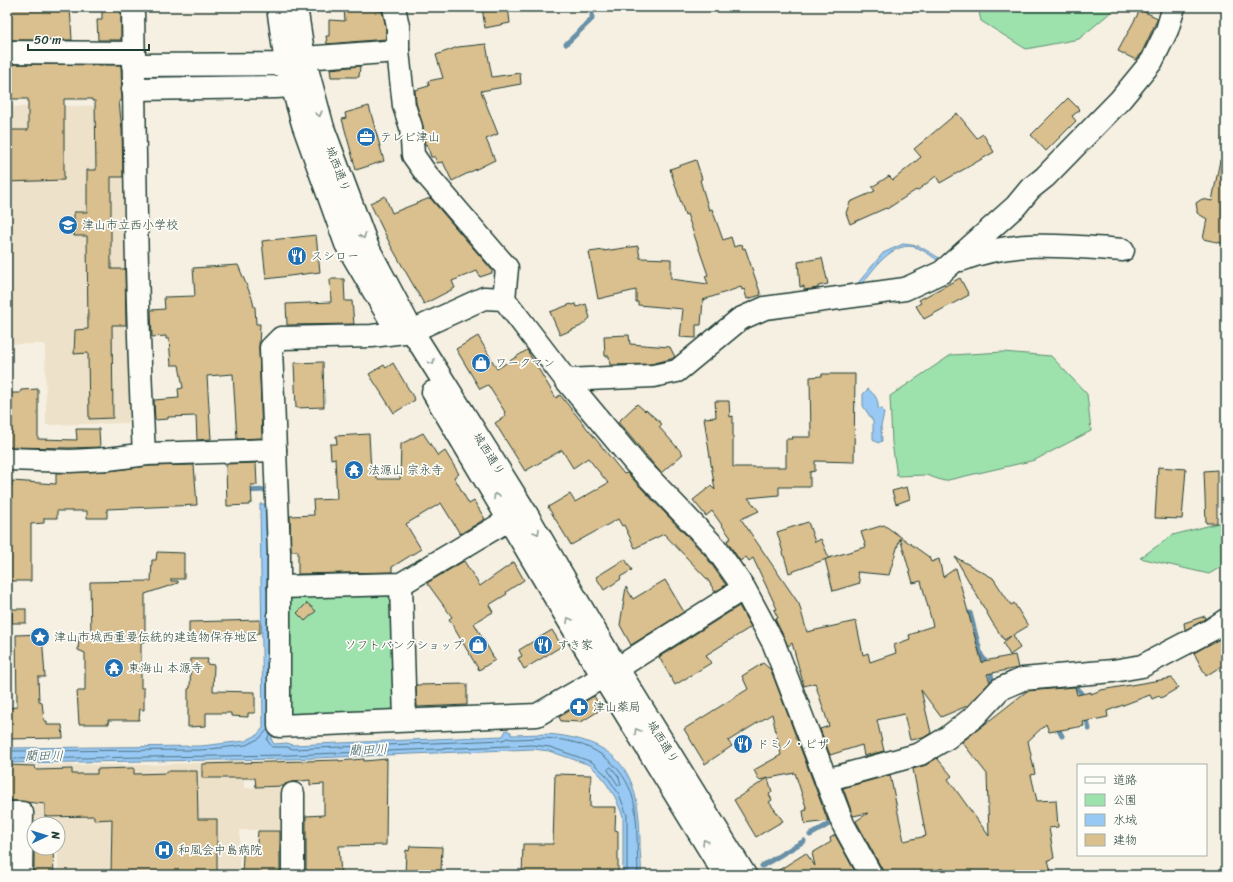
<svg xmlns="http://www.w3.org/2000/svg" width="1233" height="882" viewBox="0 0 1233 882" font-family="Sriracha,'Klee One',sans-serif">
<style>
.built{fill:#eee1c9}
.green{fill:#9de1ad;stroke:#5e8f70}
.water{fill:#98c8f4;stroke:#6890a7}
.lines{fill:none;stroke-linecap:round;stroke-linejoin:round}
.shore{stroke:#4f7581;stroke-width:1}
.stream{stroke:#6890a7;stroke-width:5}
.building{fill:#dabf8f;stroke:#1f3d34}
.minor-casing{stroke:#1f3d34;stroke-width:25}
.minor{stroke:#fdfcf7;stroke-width:22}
.oneway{stroke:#8e9c96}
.labels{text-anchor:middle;stroke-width:3.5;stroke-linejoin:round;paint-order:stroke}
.poi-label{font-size:12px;fill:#1f3d34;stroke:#fdfcf7;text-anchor:start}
.street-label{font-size:12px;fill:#1f3d34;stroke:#fdfcf7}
.water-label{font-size:13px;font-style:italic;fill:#3d6064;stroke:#fdfcf7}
</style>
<rect width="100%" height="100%" fill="#f6f0e2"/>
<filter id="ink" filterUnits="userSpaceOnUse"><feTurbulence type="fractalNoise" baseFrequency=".025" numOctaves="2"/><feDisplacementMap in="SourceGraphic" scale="8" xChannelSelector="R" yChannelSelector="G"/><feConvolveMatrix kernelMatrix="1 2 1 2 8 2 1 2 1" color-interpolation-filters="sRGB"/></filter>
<g filter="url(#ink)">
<!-- built -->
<g class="built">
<polygon points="126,105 135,423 46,425 45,344 7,344 7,107"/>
<polygon points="244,761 244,788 286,787 286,830 240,830 239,875 58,875 58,824 34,824 34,832 31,832 32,808 38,805 37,765 146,765"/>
</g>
<!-- green -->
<g class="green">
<polygon points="978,7 1117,7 1079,39 1026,49 981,21"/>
<polygon points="1003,352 1051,356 1087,394 1091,431 1035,460 944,481 926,475 897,476 892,443 890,396 951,355"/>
<polygon points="1226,521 1226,564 1209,574 1140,558 1173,535"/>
<polygon points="390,593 399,710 292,718 285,711 283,602 291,596"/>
</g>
<!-- water -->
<g class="water">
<path d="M903,244L919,246L941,259L940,262C933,257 926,252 918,248C893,238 871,272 858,290L853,289L883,253Z"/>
<path d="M868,389C874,394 879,399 878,408L882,409L884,413L881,426L882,441L878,443L873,439V421L863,406V394Z"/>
<path d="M260,504H269L274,733L271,739L274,744L287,743L293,745L503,736L506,730L511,732V735C526,735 542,733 557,735C627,744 640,782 640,846C640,855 642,864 641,875H623V816L615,797L602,777L590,765L549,751L533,749L290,759L7,763V748L201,746L245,741L257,735L263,728V723Z"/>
</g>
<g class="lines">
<!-- shore -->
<g class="shore">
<path d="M270,733L267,740L272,747H287L293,749L503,740L507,738L512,739C526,739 540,737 554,739C595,742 629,767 635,808C638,830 637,853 638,875"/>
<polyline points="7,751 201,750 246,745 260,738 268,729"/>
<polyline points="7,759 290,755 533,745 550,747 592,762 606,775 619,794 627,815 627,875"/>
<polygon points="611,767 619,777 621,785 618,785 608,770"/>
</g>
<!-- stream -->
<g class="stream">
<polyline points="566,44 592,19 592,7"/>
<polyline points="245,491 267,490"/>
<polyline points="963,613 970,613 981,655 989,667 994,686"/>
<polyline points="1072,681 1081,693 1083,700"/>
<polyline points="1086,716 1089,729"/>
<polyline points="1056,725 1062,736"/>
<polyline points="810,835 829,824 829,815"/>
<polyline points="762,866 804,841"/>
</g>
</g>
<!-- building -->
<g class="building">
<polygon points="7,7 70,7 72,40 7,40"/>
<polygon points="102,7 121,7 121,40 98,40 97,20 102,20"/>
<polygon points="352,7 382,11 386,27 386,39 327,44 326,36 329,36 329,20 345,21 344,9"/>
<polygon points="482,7 508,7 510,23 485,28"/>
<polygon points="1140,10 1158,18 1141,54 1136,60 1118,51"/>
<polygon points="486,44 492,77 520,73 521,84 481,91 498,134 486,139 495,160 452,181 443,162 437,163 435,157 431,157 427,144 425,145 423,126 416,103 415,90 429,86 428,81 443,78 436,55 458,47"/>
<polygon points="7,64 121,65 122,101 119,101 122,130 123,177 111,177 111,269 125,269 126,325 112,325 113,418 89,419 88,353 74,354 75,330 88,329 87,236 74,236 74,212 87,212 87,170 96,170 95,101 92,101 92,99 64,99 64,180 7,182 7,130 28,130 28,99 7,99"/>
<polygon points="360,66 359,77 331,77 330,69"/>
<polygon points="1068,98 1080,110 1072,116 1076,121 1046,151 1031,135"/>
<polygon points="369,106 384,161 356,170 342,119 346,118 345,113"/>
<polygon points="957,113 977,138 983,134 994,152 940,183 936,176 917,191 916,190 887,209 886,208 850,224 846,213 850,202 875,191 872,187 889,176 893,180 921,157 914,149"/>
<polygon points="696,160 702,179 700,180 709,210 712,209 723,240 731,237 734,247 742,244 743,249 745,248 761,295 747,299 744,289 742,290 741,287 703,300 701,325 696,325 696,338 680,337 683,309 638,305 638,302 636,302 636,290 598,299 589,252 604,250 604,251 638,246 640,258 671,259 671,279 708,284 705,276 708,275 687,214 685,215 670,169"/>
<polygon points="1220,160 1226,160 1226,244 1203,239 1207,219 1197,213 1197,209 1196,203 1202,199 1212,201"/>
<polygon points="385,196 392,213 430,198 492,270 492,273 480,277 477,271 452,281 455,288 424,304 391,246 370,203"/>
<polygon points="316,235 320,272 266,279 262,241"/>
<polygon points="822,258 828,284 818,286 818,288 804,290 804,286 800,287 798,262"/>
<polygon points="238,265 252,298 254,307 255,307 256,324 260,324 259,348 262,438 237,439 233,374 207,376 211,439 197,440 196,416 168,417 168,419 155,420 154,400 179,398 178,389 183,388 179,365 171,365 169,339 166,339 166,336 152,337 151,310 165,309 164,297 195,296 193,268"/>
<polygon points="960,278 969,295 924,319 916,306 921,303 919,300"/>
<polygon points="330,279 344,279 345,301 352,301 354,324 287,325 286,304 331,302"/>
<polygon points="571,304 572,305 576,304 577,307 586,304 590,318 581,326 560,335 550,312"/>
<polygon points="629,335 630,344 670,347 675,357 671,359 651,364 610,365 609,356 605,356 604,336"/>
<polygon points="478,336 497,369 527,350 556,398 560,395 624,474 627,473 705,555 726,585 715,592 708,580 664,534 635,548 624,525 622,526 618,519 571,545 548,507 570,494 575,502 608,483 588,458 573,468 562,450 525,471 495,423 506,416 504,413 505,412 488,385 480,389 456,349"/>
<polygon points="323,362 324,407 296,408 294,363"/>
<polygon points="393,363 415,400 394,413 369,374 384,365 386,368"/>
<polygon points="822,374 855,374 854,462 815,461 815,471 810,472 810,487 779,487 779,495 748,498 759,511 741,519 799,604 807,632 856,621 863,655 868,653 870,662 896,653 894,645 910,639 909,635 918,632 917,631 933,626 921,581 913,583 900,538 889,575 857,572 860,583 833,591 825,559 866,547 861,532 884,525 929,557 931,562 939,559 943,577 956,568 982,663 984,661 1015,655 1018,668 987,674 990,682 967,706 941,717 921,690 931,733 923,738 910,740 904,714 877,720 884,751 864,756 862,745 830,755 820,729 829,726 815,683 804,686 792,643 788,646 775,619 778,618 774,610 777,609 753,558 749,561 746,557 740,561 727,541 731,538 712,511 706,516 693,500 711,486 715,490 704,418 716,417 715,401 729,401 730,417 733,416 733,467 786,467 786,439 793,439 792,437 811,437 810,377 822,376"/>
<polygon points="38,389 38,439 77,440 76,429 99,429 100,447 70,448 7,447 7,393 20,393 21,390"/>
<polygon points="637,404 645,411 646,410 662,424 659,427 683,454 661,473 618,422"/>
<polygon points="423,433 438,456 445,451 459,474 454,477 469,504 474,501 485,519 460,534 441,503 406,524 421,549 392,567 392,572 298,574 298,551 291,551 290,516 314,515 313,500 337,499 335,458 331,459 330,444 337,444 336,436 369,434 371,472 376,472 377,479 400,479 401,444"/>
<polygon points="256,463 257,485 251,485 252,503 249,503 249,505 227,506 226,464"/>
<polygon points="194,465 197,505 107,509 107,518 87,518 87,511 57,511 57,518 44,518 44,523 31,524 31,581 7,581 7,486 12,486 12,481 56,484 56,473 109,471 148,466"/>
<polygon points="1158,467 1186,469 1182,519 1155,518"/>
<polygon points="1217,470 1217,523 1206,523 1204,471"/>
<polygon points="907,487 910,499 896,504 892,491"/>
<polygon points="808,522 815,542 821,539 829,558 789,573 777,532"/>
<polygon points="157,552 184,553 184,579 171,579 171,581 178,581 178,583 145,594 145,642 141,642 141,688 144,688 144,710 140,709 139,720 108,720 109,724 79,724 77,691 85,691 85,653 78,650 79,636 91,635 90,582 151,581 152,560 156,560"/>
<polygon points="955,557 993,578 1011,605 1014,603 1028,626 1013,635 1020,648 1010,655 1003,643 1011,636 1004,640 992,622"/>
<polygon points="625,559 632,570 620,577 621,579 604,590 596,577"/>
<polygon points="464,561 480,586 514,562 524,580 506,592 507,594 489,605 493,612 474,623 495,660 479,670 457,633 449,619 452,617 427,583"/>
<polygon points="665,580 684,612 631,645 620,625 626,587 633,599"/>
<polygon points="307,603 316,611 305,621 297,613"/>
<polygon points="739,606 751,627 706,655 711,663 675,685 659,657"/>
<rect x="12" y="609" width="14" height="14"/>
<polygon points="1205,616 1206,619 1185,630 1184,623"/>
<polygon points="260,620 260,633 189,635 189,622"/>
<polygon points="552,630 562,646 524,669 518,658 522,656 519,650"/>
<polygon points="42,634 45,677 38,677 39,701 42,702 44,721 47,721 47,725 62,725 63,738 7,739 7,708 17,707 16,635"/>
<polygon points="1226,635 1226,663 1206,676 1194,653"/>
<polygon points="191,659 208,659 207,664 214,665 213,691 255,692 255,713 248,713 248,717 231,716 231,713 206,713 206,726 188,727 188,689 190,688"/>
<polygon points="763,663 771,670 828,821 805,824 803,811 807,810 795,773 759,780 754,770 781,755 772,714 728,741 732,746 705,764 684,729 748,689 742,676"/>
<polygon points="1172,678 1178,688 1161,698 1159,696 1152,699 1150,695 1107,711 1108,717 1083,722 1084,726 1049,732 1046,724 1028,741 1035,774 1031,775 1037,801 1056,800 1058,827 1049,828 1054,858 1048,860 1052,875 944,875 943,868 920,875 883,875 882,869 856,821 868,813 853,816 843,788 890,775 904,841 926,836 913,769 926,765 937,758 952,776 948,779 989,836 987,774 962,742 1027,691 1075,687 1077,695 1091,692 1091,694 1101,690"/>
<polygon points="467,684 467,705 417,707 416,685"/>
<polygon points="594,696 602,709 581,722 561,721 559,717"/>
<polygon points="364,759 364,761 387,759 386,845 339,846 341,875 319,875 319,872 306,872 306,816 324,815 324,784 310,785 310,780 293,782 285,784 284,786 256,787 255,778 202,778 202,764 339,760 339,761"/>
<polygon points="7,765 35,766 36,770 72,769 72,774 97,774 97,769 134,768 134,774 167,773 167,771 197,771 198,819 217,819 217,875 111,875 112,819 94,820 94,816 45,817 45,804 7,800"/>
<polygon points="555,774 591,775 590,807 616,807 615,830 618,831 618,875 522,875 523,844 553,844"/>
<polygon points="768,778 772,792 769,794 772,800 769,802 783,821 756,837 734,800"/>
<polygon points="258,831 280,831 280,875 242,875 243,854 256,853"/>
<polygon points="835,835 857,875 771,875 806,853 815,866 812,853 831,842 830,838"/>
<polygon points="410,846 442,847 441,872 422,872 422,875 405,875 406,850 409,851"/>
<polygon points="34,848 53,848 54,875 34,875"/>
</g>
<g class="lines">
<defs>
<g id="minor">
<path d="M133,7C135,156 136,305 144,454"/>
<polyline points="278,7 286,64 303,124 346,244 390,319"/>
<polyline points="296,7 304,58 323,128 368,248 412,331 526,513 608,653 745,875"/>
<polyline points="394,7 398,26 398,51 404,106 411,127 413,155 427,175 507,268 504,299"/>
<polyline points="7,52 134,53"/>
<polyline points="133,65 286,64 304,58 398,51"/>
<polyline points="133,89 276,87 292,86 305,82"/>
<path d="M961,260C1013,239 1068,246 1123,250"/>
<polyline points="566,380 653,376 677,371 740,319 765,308 905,289 942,272 1016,206 1030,189 1045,177 1120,100 1152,61 1167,30 1174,7"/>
<polyline points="433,392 575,631 725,875"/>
<polyline points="7,459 70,461 108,459 147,454 275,450"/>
<polyline points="401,584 405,720"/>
<polyline points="279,587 401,584 510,519 522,514"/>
<polyline points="744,588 618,668 537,715 279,726 279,552 271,348 281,338 372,336 412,331 484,298 504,299 566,380 635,463 715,547 744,588 774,644 843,824 871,875"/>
<polyline points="826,780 920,754 947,738 975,716 1000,689 1023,679 1113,671 1142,666 1211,630 1226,620"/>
<polyline points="293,794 293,875"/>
<polyline points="7,813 22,813 21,875"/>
</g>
</defs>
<!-- minor casing -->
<use href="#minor" class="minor-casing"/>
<!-- minor -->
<use href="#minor" class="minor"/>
</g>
<!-- one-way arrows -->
<defs><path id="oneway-chevron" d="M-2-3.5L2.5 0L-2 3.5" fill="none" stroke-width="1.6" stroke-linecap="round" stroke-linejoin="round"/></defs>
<g class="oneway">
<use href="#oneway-chevron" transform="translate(319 114) rotate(75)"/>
<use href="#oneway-chevron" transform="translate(363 236) rotate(69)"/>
<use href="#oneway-chevron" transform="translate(432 362) rotate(58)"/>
<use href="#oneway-chevron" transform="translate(496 496) rotate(-121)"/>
<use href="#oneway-chevron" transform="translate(537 532) rotate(60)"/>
<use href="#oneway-chevron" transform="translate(569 620) rotate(-120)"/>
<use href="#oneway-chevron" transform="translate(637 731) rotate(-121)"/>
<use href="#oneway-chevron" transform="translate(705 842) rotate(-121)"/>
</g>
</g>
<!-- icons -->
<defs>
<symbol id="office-disc" viewBox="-11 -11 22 22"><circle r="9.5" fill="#1f6fb2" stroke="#fdfcf7"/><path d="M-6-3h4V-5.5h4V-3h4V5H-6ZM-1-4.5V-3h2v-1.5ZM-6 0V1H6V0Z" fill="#fff"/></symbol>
<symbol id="school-disc" viewBox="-11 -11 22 22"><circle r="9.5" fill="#1f6fb2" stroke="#fdfcf7"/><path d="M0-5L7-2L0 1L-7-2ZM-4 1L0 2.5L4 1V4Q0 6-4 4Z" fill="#fff"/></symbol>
<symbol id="restaurant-disc" viewBox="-11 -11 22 22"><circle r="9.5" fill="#1f6fb2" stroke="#fdfcf7"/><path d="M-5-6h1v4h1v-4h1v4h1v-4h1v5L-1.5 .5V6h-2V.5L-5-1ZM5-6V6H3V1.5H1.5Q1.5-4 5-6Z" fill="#fff"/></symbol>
<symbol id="shop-disc" viewBox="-11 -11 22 22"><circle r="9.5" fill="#1f6fb2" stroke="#fdfcf7"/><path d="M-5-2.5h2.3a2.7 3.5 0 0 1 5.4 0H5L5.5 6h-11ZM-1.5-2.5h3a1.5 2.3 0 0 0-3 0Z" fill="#fff"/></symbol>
<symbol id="temple-disc" viewBox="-11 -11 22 22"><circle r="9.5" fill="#1f6fb2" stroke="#fdfcf7"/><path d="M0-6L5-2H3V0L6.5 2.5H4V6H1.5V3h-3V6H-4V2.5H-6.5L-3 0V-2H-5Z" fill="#fff"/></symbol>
<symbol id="sight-disc" viewBox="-11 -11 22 22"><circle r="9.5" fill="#1f6fb2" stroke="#fdfcf7"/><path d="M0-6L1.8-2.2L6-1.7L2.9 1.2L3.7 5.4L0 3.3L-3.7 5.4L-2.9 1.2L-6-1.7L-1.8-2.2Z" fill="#fff"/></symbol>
<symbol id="pharmacy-disc" viewBox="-11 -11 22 22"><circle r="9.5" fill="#1f6fb2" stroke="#fdfcf7"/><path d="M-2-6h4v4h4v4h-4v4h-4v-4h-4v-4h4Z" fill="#fff"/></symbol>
<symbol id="hospital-disc" viewBox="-11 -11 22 22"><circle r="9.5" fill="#1f6fb2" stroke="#fdfcf7"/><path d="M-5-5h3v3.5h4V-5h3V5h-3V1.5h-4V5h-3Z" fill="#fff"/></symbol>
</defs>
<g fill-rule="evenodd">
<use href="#office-disc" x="355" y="126" width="22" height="22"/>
<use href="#school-disc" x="57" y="214" width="22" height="22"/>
<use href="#restaurant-disc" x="286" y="245" width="22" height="22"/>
<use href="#shop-disc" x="470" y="352" width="22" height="22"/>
<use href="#temple-disc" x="343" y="459" width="22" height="22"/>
<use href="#sight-disc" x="29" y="626" width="22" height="22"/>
<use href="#shop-disc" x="467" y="634" width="22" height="22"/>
<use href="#restaurant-disc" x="532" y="634" width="22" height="22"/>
<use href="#temple-disc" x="103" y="657" width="22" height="22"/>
<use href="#pharmacy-disc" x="568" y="696" width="22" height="22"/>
<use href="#restaurant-disc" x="732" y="733" width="22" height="22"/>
<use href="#hospital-disc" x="153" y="839" width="22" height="22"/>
</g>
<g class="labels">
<!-- poi labels -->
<g class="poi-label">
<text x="380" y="141">テレビ津山</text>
<text x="82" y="229">津山市立西小学校</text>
<text x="311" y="260">スシロー</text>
<text x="495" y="367">ワークマン</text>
<text x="368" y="474">法源山 宗永寺</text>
<text x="54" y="641">津山市城西重要伝統的建造物保存地区</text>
<text x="464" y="649" text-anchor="end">ソフトバンクショップ</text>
<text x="557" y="649">すき家</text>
<text x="128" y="672">東海山 本源寺</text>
<text x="593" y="711">津山薬局</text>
<text x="757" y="748">ドミノ・ピザ</text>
<text x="178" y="854">和風会中島病院</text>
</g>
<!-- street labels -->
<g class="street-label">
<text transform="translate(338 169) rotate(69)" y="4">城西通り</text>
<text transform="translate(489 454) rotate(58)" y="4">城西通り</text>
<text transform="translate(663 742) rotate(58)" y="4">城西通り</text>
</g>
<!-- water labels -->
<g class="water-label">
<text transform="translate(368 749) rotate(-2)" y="5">藺田川</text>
<text x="44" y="760">藺田川</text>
</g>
</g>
<!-- margin -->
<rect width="1233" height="882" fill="none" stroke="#fdfcf7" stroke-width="24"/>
<rect x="12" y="12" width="1209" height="858" fill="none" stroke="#1f3d34" stroke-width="1.5" filter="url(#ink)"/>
<!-- legend -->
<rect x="1077" y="764" width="130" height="92" fill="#fdfcf7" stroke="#a4b0a9"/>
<rect x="1085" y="777" width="20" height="6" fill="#fdfcf7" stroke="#a4b0a9"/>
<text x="1113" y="784" font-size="12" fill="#1f3d34">道路</text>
<rect x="1085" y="794" width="20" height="12" fill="#9de1ad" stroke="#a4b0a9"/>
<text x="1113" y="804" font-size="12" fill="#1f3d34">公園</text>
<rect x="1085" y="814" width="20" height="12" fill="#98c8f4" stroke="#a4b0a9"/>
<text x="1113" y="824" font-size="12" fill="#1f3d34">水域</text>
<rect x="1085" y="834" width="20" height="12" fill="#dabf8f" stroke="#a4b0a9"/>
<text x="1113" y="844" font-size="12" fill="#1f3d34">建物</text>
<!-- north arrow -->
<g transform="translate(46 836) rotate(86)"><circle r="19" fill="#fdfcf7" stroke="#a4b0a9"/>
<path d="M0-3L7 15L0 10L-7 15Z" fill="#1f6fb2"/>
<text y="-6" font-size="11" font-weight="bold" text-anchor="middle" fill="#1f3d34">N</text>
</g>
<!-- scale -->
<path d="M28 44v6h121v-6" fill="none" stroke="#1f3d34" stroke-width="2"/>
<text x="34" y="44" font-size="12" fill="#1f3d34" stroke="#fdfcf7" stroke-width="3" paint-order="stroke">50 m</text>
</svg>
